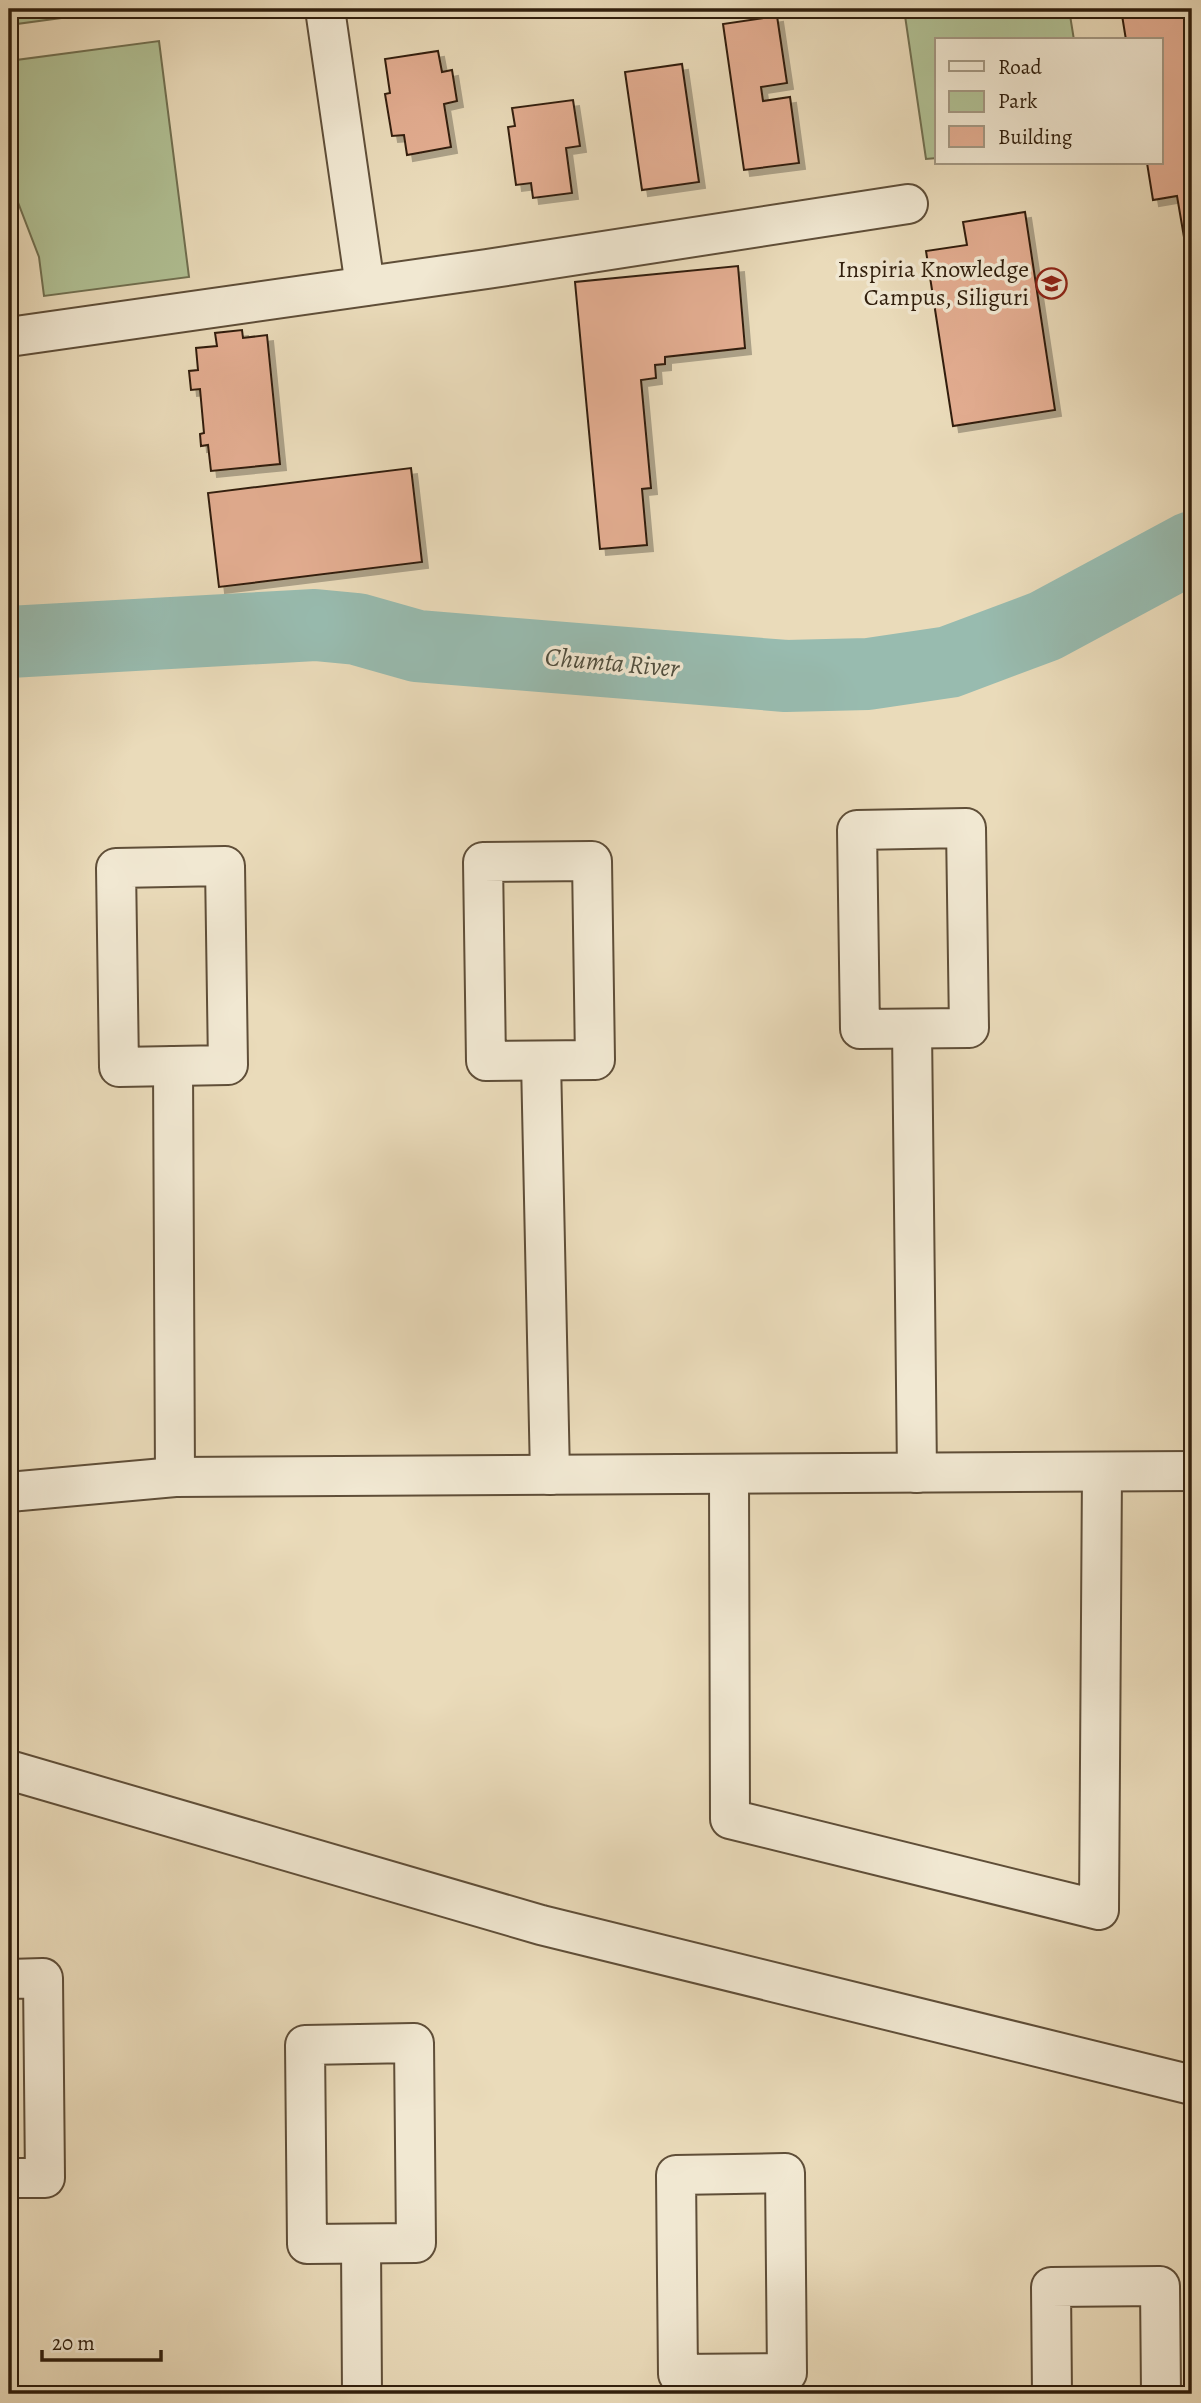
<svg xmlns="http://www.w3.org/2000/svg" width="1201" height="2403" viewBox="0 0 1201 2403" font-family="Alegreya,serif">
<style>
.green{fill:#b1c195;stroke:#717051;stroke-width:2}
.lines{fill:none;stroke-linecap:round;stroke-linejoin:round}
.river{stroke:#98bbaf;stroke-width:72}
.building{fill:#e3ad91;stroke:#311f0d;stroke-width:2;filter:url(#shadow)}
.minor-casing{stroke:#5f4e38;stroke-width:42}
.minor{stroke:#f1e8d2;stroke-width:38}
.labels{text-anchor:middle;stroke-width:7;stroke-linejoin:round;paint-order:stroke}
.poi-label{font-size:24px;fill:#311f0d;stroke:#f1e8d2;text-anchor:end}
.water-label{font-size:26px;font-style:italic;fill:#504e3e;stroke:#f1e8d2}
</style>
<defs>
<filter id="shadow"><feDropShadow dx="6" dy="6" stdDeviation="0" flood-color="#0004"/></filter>
</defs>
<rect width="100%" height="100%" fill="#eadbba"/>
<filter id="stains"><feTurbulence type="fractalNoise" baseFrequency=".00286" numOctaves="4"/><feColorMatrix values="0 0 0 0 .2 0 0 0 0 .09 0 0 0 0 .02 0 0 0 .5 -.17"/></filter>
<radialGradient id="worn" r=".72"><stop offset=".6" stop-color="#630" stop-opacity="0"/><stop offset="1" stop-color="#630" stop-opacity=".3"/></radialGradient>
<!-- green -->
<g class="green">
<polygon points="9,9 128,9 9,25"/>
<polygon points="904,9 1069,9 1074,40 937,40 937,158 926,159"/>
<polygon points="159,41 189,277 44,296 39,257 9,179 9,61"/>
</g>
<g class="lines">
<!-- river -->
<polyline class="river" points="9,642 315,625 357,629 417,646 786,676 868,674 949,662 1045,626 1192,547"/>
</g>
<!-- building -->
<g class="building">
<polygon points="1121,9 1192,9 1192,284 1177,196 1153,200 1147,163 1161,163 1161,40 1126,40"/>
<polygon points="777,16 787,83 761,87 763,101 790,97 799,163 744,170 723,24"/>
<polygon points="438,51 442,72 452,70 457,101 444,104 451,147 407,155 404,135 392,136 385,94 390,93 385,59"/>
<polygon points="682,64 699,182 642,190 625,72"/>
<polygon points="573,100 580,146 566,148 572,193 533,198 531,183 516,185 508,127 515,126 512,108"/>
<polygon points="1025,212 1055,410 953,426 926,251 967,245 963,222"/>
<polygon points="738,266 745,348 665,357 665,364 655,365 656,378 641,380 651,488 642,489 647,545 600,549 575,282"/>
<polygon points="242,330 243,338 267,335 280,464 211,471 208,445 201,446 200,434 204,433 200,389 191,390 189,371 198,370 196,348 217,346 215,333"/>
<polygon points="411,468 422,562 219,587 208,493"/>
</g>
<g class="lines">
<defs>
<g id="minor">
<polyline points="325,9 365,286"/>
<polyline points="9,337 487,269 908,204"/>
<polygon points="966,828 969,1028 860,1029 857,830"/>
<polygon points="592,861 595,1060 486,1061 483,862"/>
<polygon points="225,866 228,1065 119,1067 116,868"/>
<polyline points="912,1029 917,1473"/>
<polyline points="541,1061 550,1475"/>
<polyline points="173,1066 175,1477"/>
<polyline points="729,1474 730,1819 1099,1910 1102,1472"/>
<polyline points="9,1492 175,1477 1192,1471"/>
<polyline points="9,1770 541,1925 1192,2085"/>
<polyline points="9,1979 43,1978 45,2178 9,2178"/>
<polygon points="414,2043 416,2243 307,2244 305,2045"/>
<polygon points="785,2173 787,2373 678,2374 676,2175"/>
<polyline points="361,2244 362,2394"/>
<polyline points="1052,2394 1051,2287 1160,2286 1161,2394"/>
</g>
</defs>
<!-- minor casing -->
<use href="#minor" class="minor-casing"/>
<!-- minor -->
<use href="#minor" class="minor"/>
</g>
<!-- icons -->
<defs>
<symbol id="university-ring" viewBox="-11 -11 22 22"><circle r="9.5" fill="#f1e8d2" stroke="#8f2418" stroke-width="1.5"/><path d="M0-5L7-2L0 1L-7-2ZM-4 1L0 2.5L4 1V4Q0 6-4 4Z" fill="#8f2418"/></symbol>
</defs>
<g fill-rule="evenodd">
<use href="#university-ring" x="1034" y="266" width="35" height="35"/>
</g>
<g class="labels">
<!-- poi labels -->
<g class="poi-label">
<text x="1029" y="277">Inspiria Knowledge<tspan x="1029" dy="28">Campus, Siliguri</tspan></text>
</g>
<!-- water labels -->
<g class="water-label">
<text transform="translate(612 662) rotate(5)" y="9">Chumta River</text>
</g>
</g>
<!-- margin -->
<rect width="1201" height="2403" fill="none" stroke="#eadbba" stroke-width="35"/>
<rect x="10" y="10" width="1180" height="2382" fill="none" stroke="#311f0d" stroke-width="3.5"/>
<rect x="18" y="18" width="1166" height="2368" fill="none" stroke="#311f0d" stroke-width="2"/>
<!-- legend -->
<rect x="935" y="38" width="228" height="126" fill="#f1e8d2" stroke="#a49883" stroke-width="2"/>
<rect x="949" y="61" width="35" height="10" fill="#f1e8d2" stroke="#a49883" stroke-width="2"/>
<text x="998" y="74" font-size="21" fill="#311f0d">Road</text>
<rect x="949" y="91" width="35" height="21" fill="#b1c195" stroke="#a49883" stroke-width="2"/>
<text x="998" y="108" font-size="21" fill="#311f0d">Park</text>
<rect x="949" y="126" width="35" height="21" fill="#e3ad91" stroke="#a49883" stroke-width="2"/>
<text x="998" y="144" font-size="21" fill="#311f0d">Building</text>
<!-- scale -->
<path d="M42 2350v10h119v-10" fill="none" stroke="#311f0d" stroke-width="3.5"/>
<text x="52" y="2350" font-size="21" fill="#311f0d" stroke="#f1e8d2" stroke-width="5" paint-order="stroke">20 m</text>
<rect width="100%" height="100%" filter="url(#stains)"/>
<rect width="100%" height="100%" fill="url(#worn)"/>
</svg>
